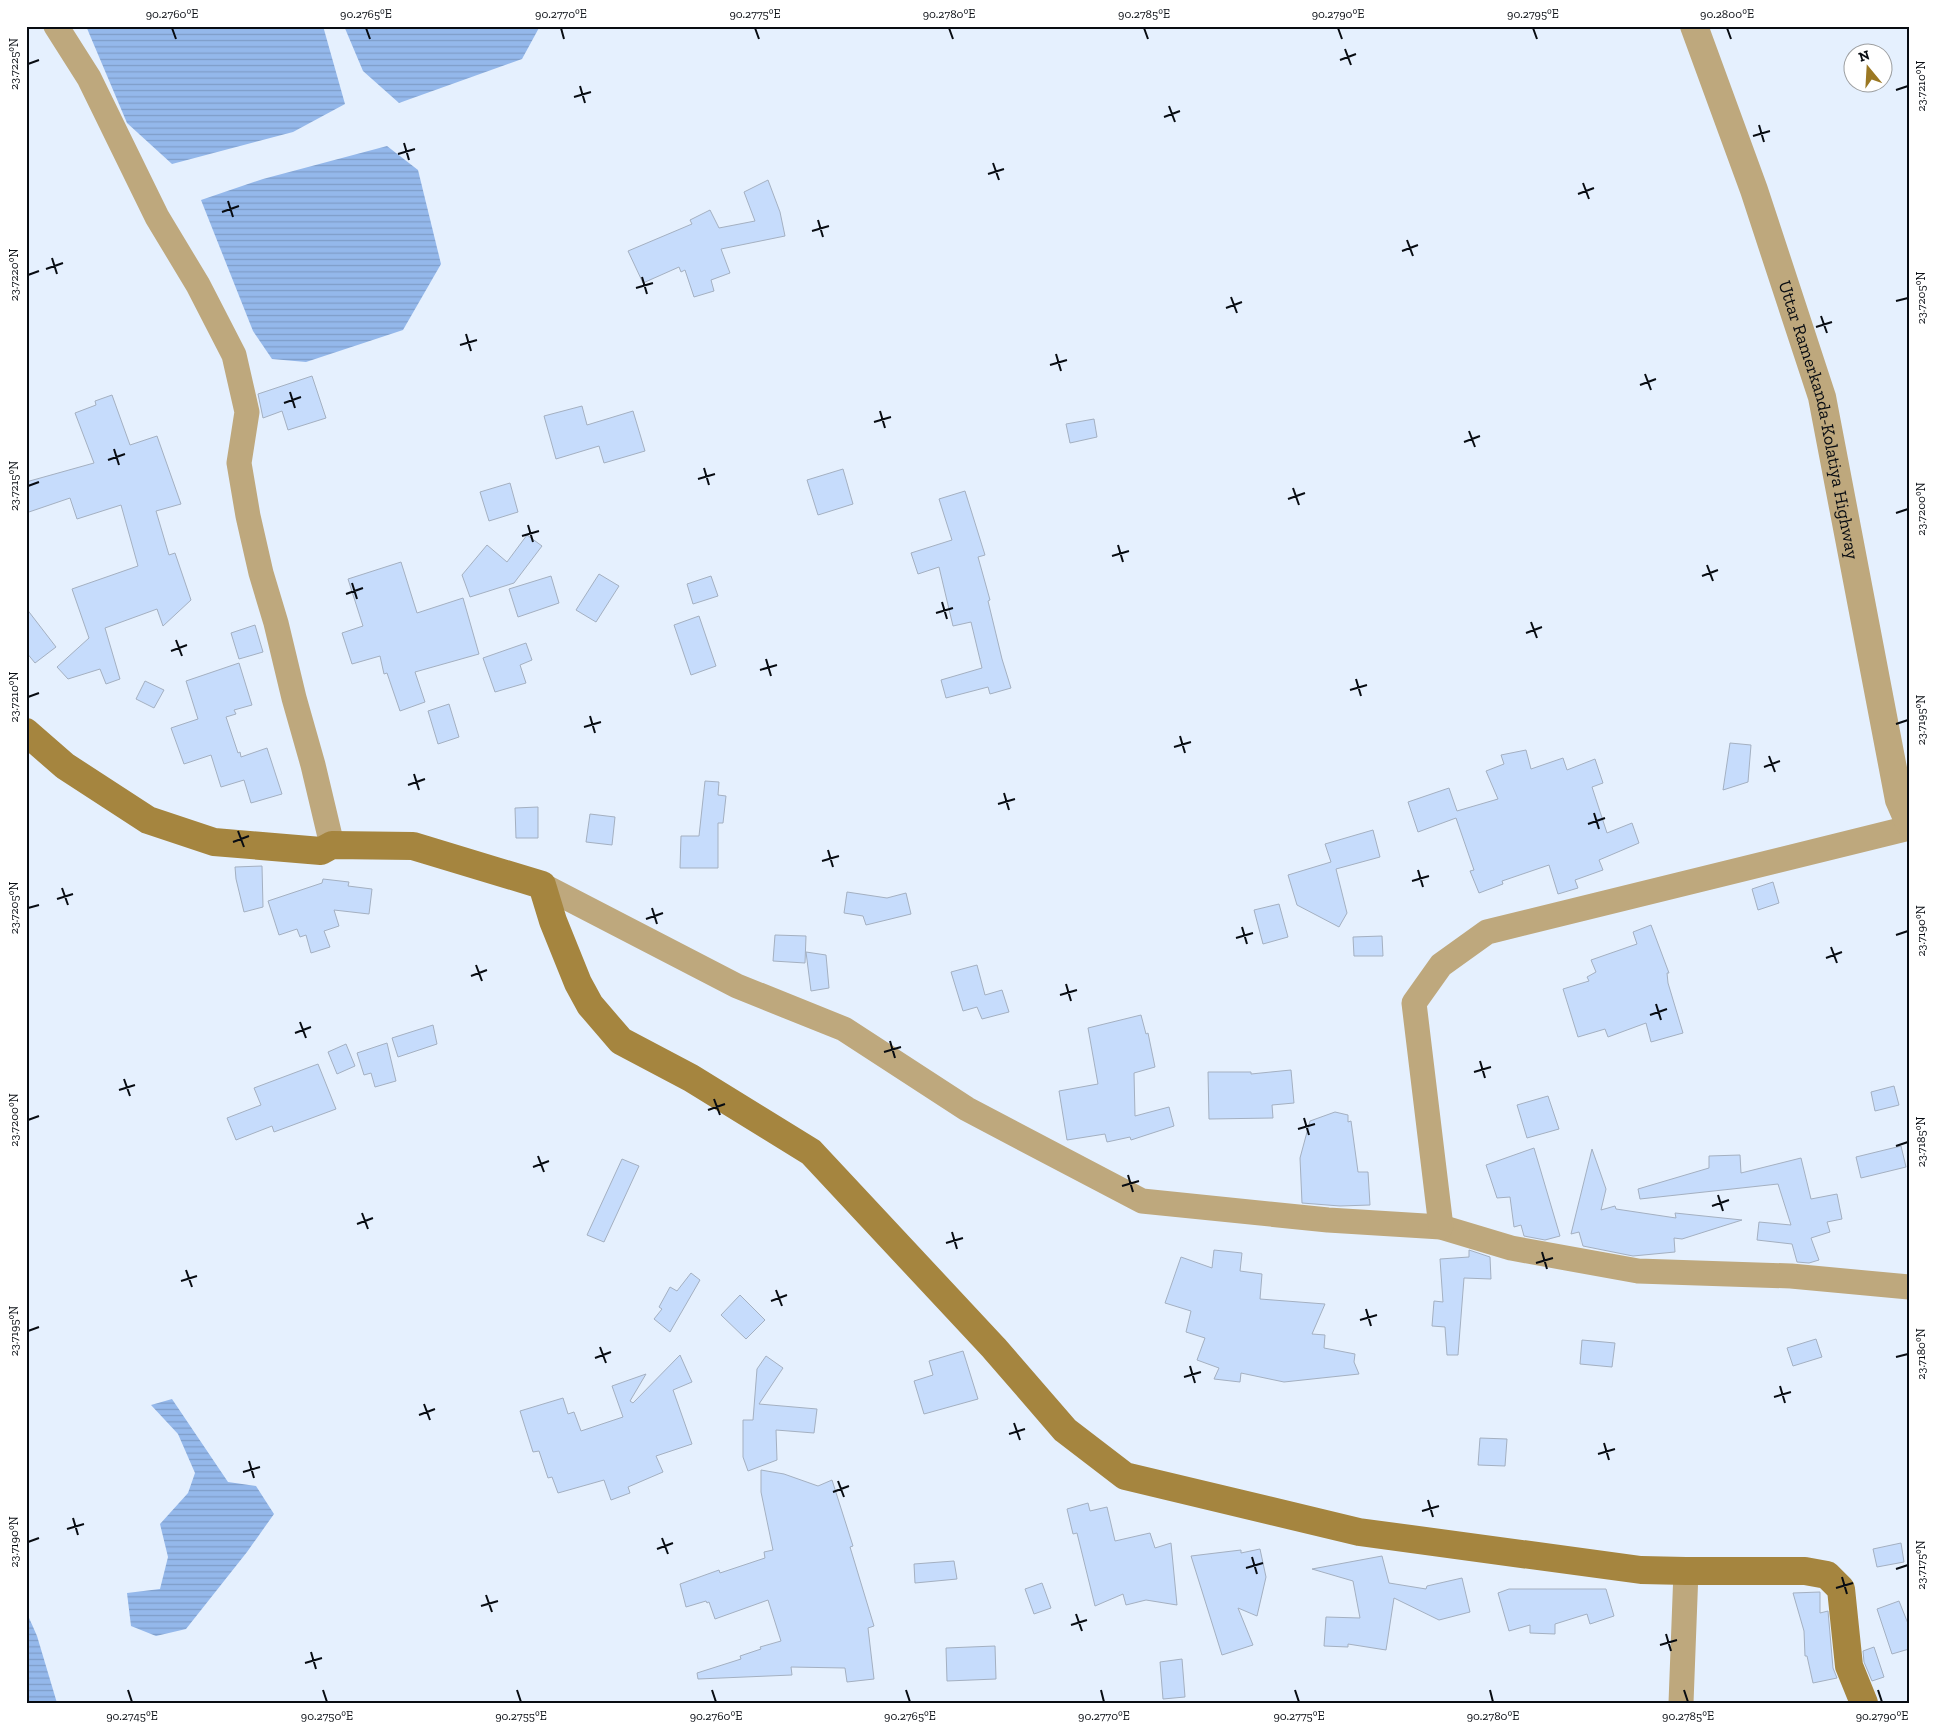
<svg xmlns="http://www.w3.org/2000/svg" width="1935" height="1729" viewBox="0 0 1935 1729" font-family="'Zilla Slab',serif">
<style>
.water{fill:url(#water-rules)}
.building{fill:#c6dcfc;stroke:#a4b0c1}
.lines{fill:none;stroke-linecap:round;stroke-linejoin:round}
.minor{stroke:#bea87d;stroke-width:25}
.tertiary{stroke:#bea87d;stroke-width:28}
.secondary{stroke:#a5853f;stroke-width:28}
.ticks{fill:none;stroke:#080c12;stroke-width:2}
.labels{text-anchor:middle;stroke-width:4.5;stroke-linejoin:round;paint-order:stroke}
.street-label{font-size:18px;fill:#080c12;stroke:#fff}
.neatline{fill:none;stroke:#080c12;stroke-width:2}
.ticks-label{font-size:12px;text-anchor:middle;fill:#080c12}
</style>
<defs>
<pattern id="water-rules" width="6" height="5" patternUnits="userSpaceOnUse" patternTransform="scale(1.25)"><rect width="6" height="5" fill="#94b8eb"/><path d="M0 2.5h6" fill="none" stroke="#7e9dc8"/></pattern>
</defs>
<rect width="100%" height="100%" fill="#e5f0fe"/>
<!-- water -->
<g class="water">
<polygon points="86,26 323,26 345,104 293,132 172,164 127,123"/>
<polygon points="344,26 540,26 522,59 399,103 363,71"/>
<polygon points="387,146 418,170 441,264 403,330 306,362 272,359 253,331 201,200 263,179"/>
<polygon points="172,1399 228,1482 256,1486 274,1514 247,1552 186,1629 156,1636 131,1626 127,1593 160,1589 168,1557 160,1524 188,1493 195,1473 178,1434 151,1405"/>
<polygon points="26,1611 37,1636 57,1703 26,1703"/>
</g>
<!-- building -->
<g class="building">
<polygon points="768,180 780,212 785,236 721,249 730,273 711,280 714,291 694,297 685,270 681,272 679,267 643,283 628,251 692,224 690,220 710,210 719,228 755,221 744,192"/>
<polygon points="312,376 326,418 288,430 282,411 263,418 258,394"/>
<polygon points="112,395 130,445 157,436 181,504 156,511 169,555 175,553 191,600 163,626 157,609 105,628 120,679 106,684 100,669 68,679 57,667 89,638 72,589 138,566 121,505 77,519 70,498 26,513 26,482 94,463 75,413 96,405 95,401"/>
<polygon points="582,406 587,425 633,411 645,451 604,463 599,446 556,459 544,416"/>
<polygon points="1094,419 1097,437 1070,443 1066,424"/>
<polygon points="843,469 853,504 818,515 807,480"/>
<polygon points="510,483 518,512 489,521 480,492"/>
<polygon points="965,491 985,555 978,557 990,600 988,601 1002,659 1011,688 990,694 988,687 946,698 941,680 982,668 971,622 953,626 939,567 918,574 911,553 952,540 939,499"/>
<polygon points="527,535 542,546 514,583 470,597 462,575 487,545 507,562"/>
<polygon points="401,562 417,613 463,598 479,654 415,672 425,702 400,711 387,673 384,674 380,656 352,664 342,633 363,626 348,579"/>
<polygon points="599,574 619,586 596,622 576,610"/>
<polygon points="551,576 559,603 518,617 509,589"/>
<polygon points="711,576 718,596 693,604 687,584"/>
<polygon points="26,608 56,647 35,663 26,652"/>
<polygon points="699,616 716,666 691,675 674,625"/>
<polygon points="255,625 263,652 239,659 231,633"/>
<polygon points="526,643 532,660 520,665 526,683 495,692 483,658"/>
<polygon points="239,663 252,705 234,710 236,714 226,717 238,753 240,752 241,757 267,748 282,794 251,803 244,780 221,787 211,755 184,764 171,728 198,719 186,681"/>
<polygon points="145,681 164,690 154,708 136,699"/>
<polygon points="449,704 459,737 438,744 428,711"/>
<polygon points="1730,743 1751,745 1748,782 1723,790"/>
<polygon points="1526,750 1531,769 1563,758 1567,770 1595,759 1603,783 1592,787 1607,833 1632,823 1639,843 1599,860 1603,870 1575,880 1578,888 1558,894 1549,865 1502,881 1503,884 1479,893 1470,871 1474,870 1456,818 1418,832 1408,802 1449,788 1457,811 1498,799 1486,771 1504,764 1501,755"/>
<polygon points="705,781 719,782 718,795 726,796 723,823 718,823 718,868 680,868 681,836 699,836"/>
<polygon points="538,807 538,838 516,838 515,808"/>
<polygon points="590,814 615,817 612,845 586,842"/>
<polygon points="1373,830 1380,857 1336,869 1347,913 1339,927 1297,905 1288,875 1331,862 1325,844"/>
<polygon points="262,866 263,907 244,912 236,879 235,867"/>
<polygon points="323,879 349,882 348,886 372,889 369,914 334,910 339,926 324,931 330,947 311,953 306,935 300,937 297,929 279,935 268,901 322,883"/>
<polygon points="1773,882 1779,903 1758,910 1752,889"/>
<polygon points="847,892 887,898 906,893 911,914 866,925 863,916 844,913"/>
<polygon points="1279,904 1288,937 1263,944 1254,910"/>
<polygon points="1651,925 1669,973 1667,973 1668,983 1683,1033 1651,1042 1646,1023 1608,1037 1605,1029 1578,1037 1563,989 1589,981 1587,977 1596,972 1591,960 1637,944 1633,932"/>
<polygon points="775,935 806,936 805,963 773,961"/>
<polygon points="1382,936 1383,956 1354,956 1353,937"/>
<polygon points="806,952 826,955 829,988 811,991"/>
<polygon points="977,965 985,995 1002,990 1009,1012 982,1019 977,1007 963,1011 951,972"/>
<polygon points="1141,1015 1146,1034 1148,1033 1155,1067 1134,1073 1135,1116 1169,1107 1174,1126 1131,1140 1130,1137 1107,1142 1105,1134 1067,1140 1059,1091 1098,1084 1088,1028"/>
<polygon points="433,1025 437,1044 398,1057 392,1038"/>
<polygon points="387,1043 396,1081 375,1087 371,1073 364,1075 357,1053"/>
<polygon points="346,1044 355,1066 337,1074 328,1052"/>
<polygon points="318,1064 336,1109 274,1132 272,1126 236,1140 227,1118 261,1105 254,1088"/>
<polygon points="1291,1070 1294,1103 1272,1105 1273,1118 1209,1119 1208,1072 1251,1072 1251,1074"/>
<polygon points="1894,1086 1899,1105 1875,1111 1871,1092"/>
<polygon points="1548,1096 1559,1129 1527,1138 1517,1105"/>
<polygon points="1335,1112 1348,1115 1348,1122 1351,1121 1358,1172 1368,1172 1370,1205 1340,1206 1302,1203 1300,1158 1310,1121"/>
<polygon points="1901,1146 1906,1167 1861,1178 1856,1157"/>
<polygon points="1534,1148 1560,1236 1545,1240 1524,1236 1521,1225 1514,1227 1510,1197 1497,1198 1486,1165"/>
<polygon points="1592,1149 1606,1189 1601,1210 1615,1206 1616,1209 1676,1218 1675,1213 1742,1220 1682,1239 1674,1238 1675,1252 1633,1256 1583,1246 1579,1232 1571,1234"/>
<polygon points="1740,1155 1741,1173 1801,1158 1811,1199 1837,1194 1842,1219 1827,1222 1830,1232 1811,1238 1819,1260 1809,1263 1797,1262 1792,1244 1757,1240 1759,1222 1791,1225 1778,1184 1640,1199 1638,1189 1709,1168 1709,1156"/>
<polygon points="622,1159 639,1166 604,1242 587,1235"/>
<polygon points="1214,1250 1242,1253 1240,1271 1262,1274 1260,1299 1325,1304 1312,1334 1325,1335 1324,1348 1355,1354 1354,1362 1359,1374 1284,1382 1241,1373 1240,1382 1214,1379 1219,1368 1197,1360 1205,1338 1186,1332 1191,1311 1165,1303 1181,1257 1212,1268"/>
<polygon points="1469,1250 1490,1257 1491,1279 1464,1278 1458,1355 1447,1355 1445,1327 1432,1326 1434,1301 1443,1302 1440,1259 1469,1257"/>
<polygon points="691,1273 700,1280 670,1332 654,1319 662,1309 659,1307 670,1287 677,1291"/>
<polygon points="740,1295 765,1320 746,1339 721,1315"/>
<polygon points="1816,1339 1822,1357 1793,1366 1787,1348"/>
<polygon points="1582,1340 1615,1343 1612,1367 1580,1364"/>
<polygon points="963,1351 978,1399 924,1414 914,1381 933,1375 929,1361"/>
<polygon points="680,1355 692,1382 673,1390 692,1444 656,1456 663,1472 628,1487 630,1493 611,1500 604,1480 558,1493 552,1477 548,1478 539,1451 533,1452 520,1411 563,1398 568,1414 574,1412 581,1431 623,1417 612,1386 646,1374 630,1401 633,1403"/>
<polygon points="766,1356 783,1368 759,1404 817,1409 814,1433 776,1430 777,1460 748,1471 743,1457 743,1420 753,1420 757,1369"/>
<polygon points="1480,1438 1507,1439 1505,1466 1478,1465"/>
<polygon points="761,1470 784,1474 818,1486 832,1480 853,1546 850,1547 874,1626 868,1628 874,1679 847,1682 845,1668 791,1667 792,1675 698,1679 697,1673 741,1659 740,1656 761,1649 760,1647 781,1641 768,1600 715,1619 709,1602 707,1603 706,1601 686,1607 680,1584 719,1570 720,1573 765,1558 764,1552 773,1550 761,1492"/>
<polygon points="1088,1503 1090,1511 1107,1507 1115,1541 1150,1533 1155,1548 1171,1543 1177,1605 1146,1600 1126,1605 1123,1594 1095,1606 1077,1533 1073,1534 1067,1509"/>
<polygon points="1901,1543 1904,1562 1877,1567 1873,1549"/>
<polygon points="1260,1549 1266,1577 1257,1616 1238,1608 1253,1645 1222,1655 1191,1556 1241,1550 1241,1553"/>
<polygon points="1382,1556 1389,1583 1426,1589 1427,1586 1462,1578 1470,1612 1439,1620 1394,1598 1386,1650 1348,1644 1348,1647 1324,1646 1326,1617 1360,1618 1353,1581 1312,1569"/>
<polygon points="954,1561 957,1579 915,1583 914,1564"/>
<polygon points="1042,1583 1051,1608 1034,1614 1025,1589"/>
<polygon points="1509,1589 1606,1589 1614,1616 1590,1624 1587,1614 1555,1624 1555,1634 1530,1633 1530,1625 1509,1631 1498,1593"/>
<polygon points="1820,1592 1820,1613 1828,1611 1833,1668 1837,1678 1813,1683 1807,1656 1805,1656 1804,1631 1793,1593"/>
<polygon points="1899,1601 1909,1626 1909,1649 1892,1654 1877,1609"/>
<polygon points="995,1646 996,1679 947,1681 946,1648"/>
<polygon points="1874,1647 1884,1677 1872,1681 1864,1662 1863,1651"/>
<polygon points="1182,1659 1185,1697 1163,1699 1160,1662"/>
</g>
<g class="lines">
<!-- minor -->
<g class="minor">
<polyline points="56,26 89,78 157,217 198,285 234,355 247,412 239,463 248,516 261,573 276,623 294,698 313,765 332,845"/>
<polyline points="542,885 737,986 844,1029 967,1109 1142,1201 1328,1220 1441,1227 1511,1248 1638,1271 1791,1276 1909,1287"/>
<polyline points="1441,1227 1414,1003 1441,965 1487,932 1909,828"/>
<polyline points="1681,1703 1686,1571"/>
</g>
<!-- tertiary -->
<path class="tertiary" id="s1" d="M1694,26L1754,190L1822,397L1899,800L1909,823"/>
<!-- secondary -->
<polyline class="secondary" points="26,732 65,766 148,820 214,842 321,851 332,845 413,846 542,885 553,921 578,983 590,1005 621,1041 691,1078 811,1152 994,1348 1065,1430 1125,1476 1359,1532 1641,1570 1686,1571 1805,1571 1827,1575 1841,1589 1849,1666 1864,1703"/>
</g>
<!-- ticks -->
<path class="ticks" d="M172,28L176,39M366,28L370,39M561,28L564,39M755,28L759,39M949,28L953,39M1144,28L1148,39M1338,28L1342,39M1533,28L1537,39M1727,28L1731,39M1345,49L1351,65M1340,60L1356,54M28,64L39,60M580,86L585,103M1896,90L1908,86M574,97L591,92M1169,106L1175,122M1164,117L1180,111M1759,125L1764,142M1753,136L1770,131M404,143L409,160M398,154L415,149M993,163L999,180M988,174L1004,169M1583,183L1589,199M1578,194L1594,188M228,201L233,217M222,212L239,206M818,220L823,237M812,231L829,226M1407,240L1413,256M1402,251L1418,245M52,258L57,274M46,269L63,263M28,275L39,271M642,277L647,294M636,288L653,283M1231,297L1237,313M1896,301L1908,298M1226,308L1242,302M1821,316L1827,333M1816,327L1832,322M466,334L471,351M460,345L477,340M1056,354L1061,371M1050,365L1067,360M1645,374L1651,390M1640,385L1656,379M290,392L295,408M284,403L301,397M880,411L885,428M874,422L891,417M1469,431L1475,447M1464,442L1480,436M114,449L119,465M108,460L125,454M704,468L709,485M698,479L715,474M28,486L39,482M1293,488L1299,505M1288,499L1305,493M1896,513L1908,509M528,525L533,542M522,536L539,531M1118,545L1123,562M1112,556L1129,551M1707,565L1713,581M1702,576L1718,570M352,583L357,599M346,594L363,588M942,602L947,619M936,613L953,608M1531,622L1537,638M1526,633L1542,627M176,640L182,656M171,651L187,645M766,659L771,676M760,670L777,665M1356,679L1361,696M1350,690L1367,685M28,697L39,693M590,716L595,733M1896,724L1908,720M584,727L601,722M1180,736L1185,753M1174,747L1191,742M1769,756L1775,772M1764,767L1780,761M414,774L419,790M408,785L425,779M1004,793L1009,810M998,804L1015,799M1594,813L1599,829M1588,824L1605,818M238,831L244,847M233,842L249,836M828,850L833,867M822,861L839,856M1418,870L1423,887M1412,881L1429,876M62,888L68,905M57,899L73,894M28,908L39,905M652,908L657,924M646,919L663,913M1242,927L1247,944M1896,935L1908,931M1236,938L1253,933M1831,947L1837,963M1826,958L1842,952M476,965L482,981M471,976L487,970M1066,984L1071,1001M1060,995L1077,990M1656,1004L1661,1020M1650,1015L1667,1009M300,1022L306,1038M295,1033L311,1027M890,1041L895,1058M884,1052L901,1047M1480,1061L1485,1078M1474,1072L1491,1067M124,1079L130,1096M119,1090L135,1085M714,1099L720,1115M708,1110L725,1104M1304,1118L1309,1135M28,1120L39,1116M1298,1129L1315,1124M1896,1146L1908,1142M538,1156L544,1172M533,1167L549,1161M1128,1175L1133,1192M1122,1186L1139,1181M1718,1195L1723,1211M1712,1206L1729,1200M362,1213L368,1229M357,1224L373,1218M952,1232L957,1249M946,1243L963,1238M1542,1252L1547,1269M1536,1263L1553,1258M186,1270L192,1287M181,1281L197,1276M776,1290L782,1306M771,1301L787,1295M1366,1309L1371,1326M1360,1320L1377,1315M28,1331L39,1327M600,1347L606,1363M1896,1357L1908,1354M595,1358L611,1352M1190,1366L1195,1383M1184,1377L1201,1372M1780,1386L1785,1403M1774,1397L1791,1392M424,1404L430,1420M419,1415L435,1409M1014,1423L1020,1440M1009,1434L1025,1429M1604,1443L1609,1460M1598,1454L1615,1449M249,1461L254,1478M243,1472L260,1467M838,1481L844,1497M833,1492L849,1486M1428,1500L1433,1517M1422,1511L1439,1506M73,1518L78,1535M67,1529L84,1524M662,1538L668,1554M28,1542L39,1538M657,1549L673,1543M1252,1557L1257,1574M1246,1568L1263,1563M1896,1569L1908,1565M1842,1577L1847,1594M1836,1588L1853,1583M486,1595L492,1612M481,1606L498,1601M1076,1614L1082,1631M1071,1625L1087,1620M1666,1634L1671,1651M1660,1645L1677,1640M311,1652L316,1669M305,1663L322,1658M128,1690L132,1702M323,1690L327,1702M517,1690L521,1702M712,1690L716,1702M906,1690L910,1702M1101,1690L1104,1702M1295,1690L1299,1702M1490,1690L1493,1702M1684,1690L1688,1702M1878,1690L1882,1702"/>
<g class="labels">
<!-- street labels -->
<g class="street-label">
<text dy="6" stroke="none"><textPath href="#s1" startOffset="414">Uttar Ramerkanda-Kolatiya Highway</textPath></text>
</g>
</g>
<!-- border -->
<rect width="1935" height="1729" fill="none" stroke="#ffffff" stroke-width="55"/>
<!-- north arrow -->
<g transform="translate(1868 68) rotate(342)"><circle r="24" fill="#ffffff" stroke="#9c9ea0"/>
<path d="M0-4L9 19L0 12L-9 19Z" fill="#9b7823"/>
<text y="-8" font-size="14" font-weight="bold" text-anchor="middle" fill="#080c12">N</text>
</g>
<rect x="28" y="28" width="1880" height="1674" class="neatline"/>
<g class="ticks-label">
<text x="172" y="18">90.2760°E</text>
<text x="366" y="18">90.2765°E</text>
<text x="561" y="18">90.2770°E</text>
<text x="755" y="18">90.2775°E</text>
<text x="949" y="18">90.2780°E</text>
<text x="1144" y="18">90.2785°E</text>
<text x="1338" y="18">90.2790°E</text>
<text x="1533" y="18">90.2795°E</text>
<text x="1727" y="18">90.2800°E</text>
<text transform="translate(14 64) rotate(-90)" y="4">23.7225°N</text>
<text transform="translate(1921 86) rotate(-90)" y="4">23.7210°N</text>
<text transform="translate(14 275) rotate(-90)" y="4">23.7220°N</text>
<text transform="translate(1921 298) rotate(-90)" y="4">23.7205°N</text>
<text transform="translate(14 486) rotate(-90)" y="4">23.7215°N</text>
<text transform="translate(1921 509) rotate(-90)" y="4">23.7200°N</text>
<text transform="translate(14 697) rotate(-90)" y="4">23.7210°N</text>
<text transform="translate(1921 720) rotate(-90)" y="4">23.7195°N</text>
<text transform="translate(14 908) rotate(-90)" y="4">23.7205°N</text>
<text transform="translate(1921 931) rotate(-90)" y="4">23.7190°N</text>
<text transform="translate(14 1120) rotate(-90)" y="4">23.7200°N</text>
<text transform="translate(1921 1142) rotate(-90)" y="4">23.7185°N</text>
<text transform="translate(14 1331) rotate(-90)" y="4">23.7195°N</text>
<text transform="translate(1921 1354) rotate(-90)" y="4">23.7180°N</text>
<text transform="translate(14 1542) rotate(-90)" y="4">23.7190°N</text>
<text transform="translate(1921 1565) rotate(-90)" y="4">23.7175°N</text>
<text x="132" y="1720">90.2745°E</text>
<text x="327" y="1720">90.2750°E</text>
<text x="521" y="1720">90.2755°E</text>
<text x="716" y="1720">90.2760°E</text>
<text x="910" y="1720">90.2765°E</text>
<text x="1104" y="1720">90.2770°E</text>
<text x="1299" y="1720">90.2775°E</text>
<text x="1493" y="1720">90.2780°E</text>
<text x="1688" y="1720">90.2785°E</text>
<text x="1882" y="1720">90.2790°E</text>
</g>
</svg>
